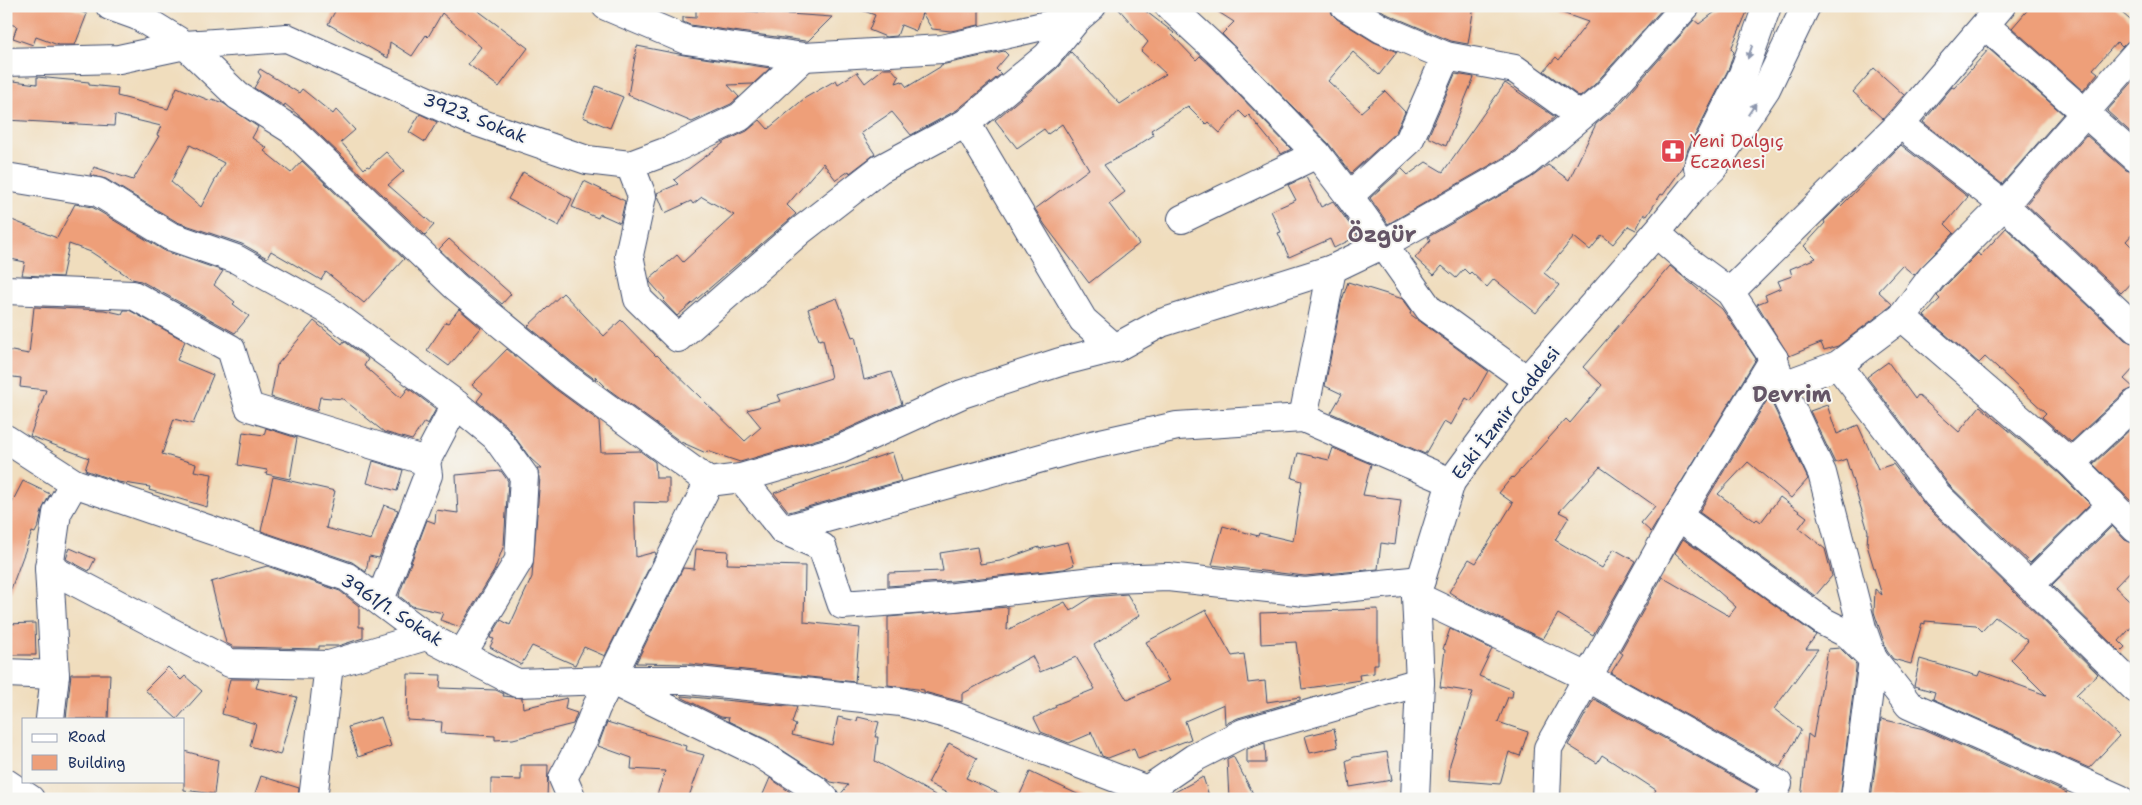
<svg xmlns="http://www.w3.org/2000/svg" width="2142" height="805" viewBox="0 0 2142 805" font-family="'Shantell Sans',sans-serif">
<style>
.building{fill:#ee9f79;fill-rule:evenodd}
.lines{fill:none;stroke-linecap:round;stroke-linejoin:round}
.minor-casing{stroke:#3b496c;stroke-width:30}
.primary-casing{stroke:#3b496c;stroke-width:30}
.minor{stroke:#fff;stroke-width:28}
.primary{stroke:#fff;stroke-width:28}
.oneway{fill:#8d97ae}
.labels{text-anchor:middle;stroke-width:4;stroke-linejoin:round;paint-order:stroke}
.street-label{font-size:18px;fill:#1b2f5e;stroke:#f6f6f2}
.health-label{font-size:18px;fill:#be3a42;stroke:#f6f6f2;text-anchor:start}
.district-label{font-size:22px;font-weight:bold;fill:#655667;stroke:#f6f6f2}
</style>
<rect width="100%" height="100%" fill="#f6f6f2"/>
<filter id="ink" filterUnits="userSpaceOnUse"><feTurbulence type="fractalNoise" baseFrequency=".02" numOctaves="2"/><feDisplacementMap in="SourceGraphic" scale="10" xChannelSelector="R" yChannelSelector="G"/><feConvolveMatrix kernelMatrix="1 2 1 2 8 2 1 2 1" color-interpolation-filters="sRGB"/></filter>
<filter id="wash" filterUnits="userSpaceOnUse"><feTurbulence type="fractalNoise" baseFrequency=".0096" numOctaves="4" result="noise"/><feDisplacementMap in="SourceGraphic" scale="20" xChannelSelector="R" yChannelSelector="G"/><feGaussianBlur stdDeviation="1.12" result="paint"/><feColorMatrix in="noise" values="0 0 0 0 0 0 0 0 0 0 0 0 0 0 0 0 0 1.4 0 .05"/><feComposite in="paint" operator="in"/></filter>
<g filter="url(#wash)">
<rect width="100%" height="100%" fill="#f0ddbd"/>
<g id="blocks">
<!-- building -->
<g class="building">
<polygon points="6,6 65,6 87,14 75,45 58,45 36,37 33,45 13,38 17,26 6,23"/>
<polygon points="338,6 472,6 528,48 499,87 468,64 481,47 442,13 428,37 426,35 412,56 390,42 388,58 328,24"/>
<polygon points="696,6 746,8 746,11 832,17 808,41 805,41 690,25 683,22 683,17 696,18"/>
<polygon points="856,6 979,6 979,25 951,31 932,29 922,13 916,31 901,25 897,36 886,37 869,30 875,15 856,8"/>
<polygon points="1116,6 1139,6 1174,33 1172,35 1196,60 1200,56 1212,67 1291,149 1281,154 1249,115 1246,118 1239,111 1220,133 1208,122 1206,124 1188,106 1151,130 1154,135 1135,147 1136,148 1104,165 1125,192 1109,204 1139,244 1089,283 1045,225 1035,209 1089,169 1062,124 1048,134 1044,129 1017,148 995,120 1057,68 1071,52 1120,104 1166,74 1141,51 1148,42"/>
<polygon points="1209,6 1330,6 1332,14 1337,19 1374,42 1397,52 1379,75 1353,52 1328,81 1361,112 1385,91 1405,112 1396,132 1351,173 1328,143 1222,34 1234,22"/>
<polygon points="1375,6 1474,6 1468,44 1451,41 1389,15"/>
<polygon points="1551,6 1665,6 1594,85 1580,97 1544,71 1556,57 1559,60 1588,22 1551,9"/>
<polygon points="1723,6 1738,6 1747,12 1731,49 1734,52 1729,68 1688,149 1683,167 1663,195 1661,194 1647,216 1644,214 1636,230 1628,226 1613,244 1602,235 1590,250 1574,237 1544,273 1559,285 1536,313 1494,279 1487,287 1471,272 1469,274 1464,269 1456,278 1442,266 1434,275 1415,258 1430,241 1428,237 1532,177 1548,165 1569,180 1596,124 1617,107 1694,20 1699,24"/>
<polygon points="2031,6 2114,6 2136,25 2136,39 2131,39 2122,47 2117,42 2093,69 2098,73 2083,91 2012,28"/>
<polygon points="637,46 684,55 770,68 753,84 728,85 739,97 731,104 692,122 628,95"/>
<polygon points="1989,49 2063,114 2002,184 1923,122 1952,87 1954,88"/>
<polygon points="1004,51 1008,55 996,69 1001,74 957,110 911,135 892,112 861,133 875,154 850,173 849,171 836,180 823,163 787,205 796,214 677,316 663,301 665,299 650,282 650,278 677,255 683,262 734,215 702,197 693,204 691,201 665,213 657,193 678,184 674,180 726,141 747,131 760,120 768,129 805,98 836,80 838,84 857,72 865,83 884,68 891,68 899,77 896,83 902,81 907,87 940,67 941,65"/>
<polygon points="1874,68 1904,95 1883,119 1853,92"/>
<polygon points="260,69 299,93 302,89 333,114 336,110 355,130 341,142 364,169 367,166 369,167 386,152 404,171 388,185 434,225 425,235 303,119 285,104 284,106 254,88 261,76 258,72"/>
<polygon points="1455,74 1474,77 1446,146 1428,137"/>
<path d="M37,77L89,82V85L118,88L117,96L168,109L177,87L211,101L212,99L223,103L258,127L252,138L267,148L264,151L291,173L302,161L404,259L364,303L326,272L321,280L271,251L267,258L242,244L177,222L106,179L90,175L94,167L133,180L159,136L157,135L161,126L115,115L114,126L6,120V80L37,84ZM190,145L224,163L201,207L171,182Z"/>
<polygon points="2136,78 2136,137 2107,111"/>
<polygon points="1505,83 1555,117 1515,151 1388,224 1370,198 1402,169 1408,175 1426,162 1443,172"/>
<polygon points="596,86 623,97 610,128 583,117"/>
<polygon points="420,114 437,122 425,142 409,132"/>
<polygon points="2086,135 2126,170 2136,173 2136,230 2126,241 2136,251 2136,277 2121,293 2026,204"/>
<polygon points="1901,145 1968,197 1945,224 1954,233 1914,275 1902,265 1878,291 1892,304 1891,306 1838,346 1824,350 1821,343 1789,356 1757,304 1767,300 1765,295 1781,288 1778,281 1792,276 1790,269 1816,258 1804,246 1825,223 1824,221 1840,205 1841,206"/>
<polygon points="523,172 572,199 559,226 508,199"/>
<polygon points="1306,177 1321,207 1333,201 1358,236 1334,248 1330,239 1289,257 1278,233 1281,232 1271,211 1296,200 1288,185"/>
<polygon points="584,181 625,201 620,223 600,214 598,218 572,207"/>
<polygon points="75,204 92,207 165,251 223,271 214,285 235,302 233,304 249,316 235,333 141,281 132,279 91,252 69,244 62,277 22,275 25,262 6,258 6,234 12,220 57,238"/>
<polygon points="2006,228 2125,340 2136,344 2136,366 2124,379 2134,388 2125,392 2071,442 2042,417 2046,413 1985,357 1979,363 1924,316 1940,299 1937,296 1944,287 1978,253 1980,256"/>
<polygon points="449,239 511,294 502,304 465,274 439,249"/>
<polygon points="1670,266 1722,309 1756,359 1651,532 1641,523 1655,506 1600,467 1559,512 1569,517 1555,540 1602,568 1614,549 1635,561 1593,635 1558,614 1543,639 1460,599 1449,592 1469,559 1476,563 1513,503 1499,493 1512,477 1513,478 1566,419 1570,423 1602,385 1583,367"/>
<polygon points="1348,282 1403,299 1411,310 1410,314 1488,371 1471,401 1466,398 1451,425 1444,421 1425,454 1331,413 1342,394 1325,386 1341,303"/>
<polygon points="563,293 604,336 621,320 656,356 657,355 745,441 761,427 747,410 781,401 778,395 831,378 823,339 819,340 808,309 837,298 852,337 855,336 864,380 891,372 902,404 836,434 740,462 707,451 706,453 681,442 608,389 595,376 596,380 574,364 528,326"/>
<polygon points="34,307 104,310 122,314 124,310 129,310 185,341 177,360 213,375 193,424 174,419 162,454 196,464 194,471 212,474 207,507 149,490 150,487 118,482 85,470 89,458 30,436 46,390 20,387 21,378 6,376 6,350 29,354"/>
<polygon points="459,309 481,328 449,366 427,350 446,322 448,323"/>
<polygon points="314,321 342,344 344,341 368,359 364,366 401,398 408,388 436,409 428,424 424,422 412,440 384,432 343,399 320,397 317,411 271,397 277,365"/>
<polygon points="507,349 554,388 599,421 601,452 640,451 655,462 656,478 669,478 669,503 634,502 636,557 655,552 656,554 605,656 584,647 575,665 532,646 521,665 490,647 494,639 490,638 501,620 510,625 532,577 540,477 537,469 542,469 530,458 506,425 477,401 483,393 472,385"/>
<polygon points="1888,362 1915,399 1918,395 1959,432 1980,406 2060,474 2090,504 2030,563 1949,485 1867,377"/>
<polygon points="1769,397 1808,479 1791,498 1748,462 1718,494 1755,521 1757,519 1761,522 1780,497 1807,517 1799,528 1825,549 1832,576 1815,596 1699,512"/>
<polygon points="1827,405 1837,434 1858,425 1878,469 1893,464 1926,506 2098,674 2076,695 2119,736 2089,768 1933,699 1935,692 1914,686 1920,659 1978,676 1980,671 2046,695 2011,660 2028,641 1995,617 1982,631 1976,625 1925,621 1925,624 1922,623 1911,664 1893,659 1887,651 1874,612 1875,589 1882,595 1867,545 1868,531 1846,459 1835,463 1810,411"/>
<polygon points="2136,424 2136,506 2093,464"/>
<polygon points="266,428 297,438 290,479 266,474 267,470 238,465 243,432 264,435"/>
<polygon points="1333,448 1371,464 1363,495 1401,500 1395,545 1381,543 1378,569 1305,576 1212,565 1223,526 1258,536 1259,533 1293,541 1302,481 1292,478 1298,453 1329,460"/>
<polygon points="892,452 901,481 789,512 774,493"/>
<polygon points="373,461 403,470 397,491 367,483"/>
<polygon points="501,471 508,481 504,545 494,571 460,627 440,620 443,613 412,606 399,596 400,592 427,520 435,523 436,510 458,513 456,475"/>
<polygon points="273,477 335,491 326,528 371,540 384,505 398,510 379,558 369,556 366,572 352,562 261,531"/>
<polygon points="23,481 50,494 42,510 39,525 35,533 32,532 8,597 6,597 6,514"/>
<polygon points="2112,526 2125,540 2136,544 2136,565 2115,587 2136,606 2136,622 2119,641 2125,647 2120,652 2052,585"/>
<polygon points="1683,539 1816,635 1806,649 1818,649 1774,709 1801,730 1780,767 1611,673 1623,654 1620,652 1662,577 1729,616 1736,607 1675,553"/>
<polygon points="1067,542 1074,565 1064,569 953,581 888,586 888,573 943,571 940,553 977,547 980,564 1000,561 1039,547 1039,549"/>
<polygon points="70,548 95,559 89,571 66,559"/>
<polygon points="696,549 728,551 727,564 805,566 804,622 860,628 855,682 690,664 636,663 683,568 694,569"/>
<polygon points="267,566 340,591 359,606 359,627 363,627 363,638 338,646 319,646 319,649 234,647 226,643 211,582"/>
<polygon points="1127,594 1140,615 1094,645 1127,700 1169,681 1146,642 1206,610 1232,656 1244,654 1248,683 1265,681 1267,702 1300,697 1300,700 1238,718 1225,724 1224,704 1185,721 1191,739 1138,759 1134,748 1108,758 1102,756 1091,731 1090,734 1069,743 1041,732 1034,718 1056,707 1055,705 1095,689 1076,657 1040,672 1032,656 962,694 962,702 924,692 924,690 888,685 888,617 1008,607 1007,630 1065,602 1070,611 1092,597"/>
<polygon points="1378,609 1378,664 1374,664 1374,673 1359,675 1360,680 1302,689 1296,642 1261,644 1260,613"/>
<polygon points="35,623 36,655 6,655 6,624"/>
<polygon points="1450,629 1492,649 1479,676 1513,690 1512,697 1508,697 1498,722 1528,732 1520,756 1509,752 1500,784 1449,780 1450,764 1473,692 1440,687 1445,650 1443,649"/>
<polygon points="1840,648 1856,664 1856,668 1840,799 1801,799 1808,734 1813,738 1828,649"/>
<polygon points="168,667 181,680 185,676 202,691 177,719 145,690"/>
<polygon points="71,674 110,674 108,719 66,719"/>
<polygon points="408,674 441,675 440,688 496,690 504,694 503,696 522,698 523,708 567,698 565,709 577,713 573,724 513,739 495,740 495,736 441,733 442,722 407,720"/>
<polygon points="230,679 259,679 256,688 297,697 280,755 250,746 256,724 222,714"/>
<polygon points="681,696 797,707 792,723 796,725 792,735 832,745 838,717 857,721 858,717 879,722 875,737 878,737 875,761 942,799 840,799 840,795 848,785 831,782 767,740 728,721 729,718 721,717 681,697"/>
<polygon points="1594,699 1757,790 1754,799 1650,799 1656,790 1602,755 1597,763 1568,745"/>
<polygon points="381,717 391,746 358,757 348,727"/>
<polygon points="1881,719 1924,729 2067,793 2062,799 1871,799"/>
<polygon points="607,722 686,746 685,750 704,755 688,799 668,799 657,795 665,771 631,769 632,758 598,746"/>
<polygon points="1334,729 1338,747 1310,753 1305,736"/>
<polygon points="949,743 977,758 966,778 1011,799 958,799 928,783"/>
<polygon points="1265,743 1266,763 1247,763 1247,749"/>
<polygon points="184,751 218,760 214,794 184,790"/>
<polygon points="1387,752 1392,780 1350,787 1346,761 1354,757"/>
<polygon points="1233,756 1256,799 1229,799 1227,759"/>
<polygon points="521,765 548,765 547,799 491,799 491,779 521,780"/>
<polygon points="1030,772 1088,799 1018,799"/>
<polygon points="261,776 299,788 298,799 253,799"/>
<polygon points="1203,777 1210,799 1162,799"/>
<polygon points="770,778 790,792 788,799 761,799"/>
</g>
</g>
</g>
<g filter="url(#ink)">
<use href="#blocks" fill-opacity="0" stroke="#3b496c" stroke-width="1"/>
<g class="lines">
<defs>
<g id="minor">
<polyline points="110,6 138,16"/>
<polyline points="142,6 138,16 185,45 287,38 468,119 587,160 630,165 673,149 740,117 804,57"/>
<polyline points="606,6 686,40 804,57 942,49 1078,18 1092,6"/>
<polyline points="1169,6 1223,56 1317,154 1349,196 1429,309 1527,380"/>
<polyline points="1345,6 1382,29 1446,56 1515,69 1580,116"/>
<polyline points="1986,26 2136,158"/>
<polyline points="6,62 119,59 185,45 238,96 292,130 455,286 564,376 709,482 741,478 841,449 962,394 1060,362 1115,348 1161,323 1332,269 1382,245 1524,164 1605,96 1686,6"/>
<polyline points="966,123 1047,56 1078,18"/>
<polyline points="1900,124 2004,205 2136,329"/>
<polyline points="630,165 642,196 629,255 638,299 678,338 800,231 880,169 966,123 1083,320 1115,348"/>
<polyline points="6,177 98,192 170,236 236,259 328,310 456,404 496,437 524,476 519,560 462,654"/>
<polyline points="1349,196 1409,141 1446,56"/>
<polyline points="1182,219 1317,154"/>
<polyline points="1656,233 1689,262 1730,292 1774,359 1781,386 1822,473 1862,628 1873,659 1855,799"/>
<polyline points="6,290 133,295 231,349 249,407 426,461 428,475 380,600"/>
<polyline points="1730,292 1900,124 2001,6"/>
<polyline points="1902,317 2071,463 2136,529"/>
<polyline points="1838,365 1937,495 2136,689"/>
<polyline points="1781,386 1838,365 1902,317 1932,277 2004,205 2136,54"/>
<polyline points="1303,418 1332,269"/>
<polyline points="6,439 74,483 347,577 426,636 517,683 610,680 759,753 815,789 825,799"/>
<polyline points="426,461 456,404"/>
<polyline points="2071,463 2136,403"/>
<polyline points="741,478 783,530 822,547 842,605 954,597 1110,579 1168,577 1305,592 1421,580"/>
<polyline points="1678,516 1824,622 1848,634 1873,659 1909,705 2120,799"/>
<polyline points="783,530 1074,449 1177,426 1303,418 1451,482"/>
<polyline points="49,568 230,663 329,665"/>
<polyline points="2030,585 2112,504"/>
<polyline points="1416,596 1587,677 1778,784 1770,799"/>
<polyline points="6,673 55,675"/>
<polyline points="617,680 688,680 901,702 957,717 1147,790"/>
<polyline points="50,719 55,675 49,568 57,513 74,483"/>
<polyline points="6,783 30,799"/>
<polyline points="313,799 329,665 426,636"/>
<polyline points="572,799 563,778 586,734 596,708 709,482"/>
<polyline points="1141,799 1147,790 1194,758 1243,733 1420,682"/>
<polyline points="1546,799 1548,748 1678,516 1774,359"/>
</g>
<g id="primary">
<polyline points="1698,167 1702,156 1743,74 1767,6"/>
<polyline points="1415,799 1420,682 1416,596 1451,482 1527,380 1656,233 1691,190 1713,168 1766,89 1806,6"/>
</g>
</defs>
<!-- minor casing -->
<use href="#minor" class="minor-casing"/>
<!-- primary casing -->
<use href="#primary" class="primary-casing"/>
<!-- minor -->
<use href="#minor" class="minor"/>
<!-- primary -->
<use href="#primary" class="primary"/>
</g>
<!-- one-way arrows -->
<defs><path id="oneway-solid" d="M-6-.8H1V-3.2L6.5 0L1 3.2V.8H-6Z" transform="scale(1.25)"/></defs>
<g class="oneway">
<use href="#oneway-solid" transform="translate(1750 52) rotate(109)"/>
<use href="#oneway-solid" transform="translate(1752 109) rotate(-56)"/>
</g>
</g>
<!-- icons -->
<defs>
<symbol id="pharmacy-square" viewBox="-11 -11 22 22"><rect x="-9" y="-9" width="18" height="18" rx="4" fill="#e0444e" stroke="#f6f6f2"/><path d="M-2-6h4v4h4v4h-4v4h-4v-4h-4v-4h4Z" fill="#fff"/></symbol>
</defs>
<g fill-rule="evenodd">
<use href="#pharmacy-square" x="1659" y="137" width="28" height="28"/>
</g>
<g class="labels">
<!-- street labels -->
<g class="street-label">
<text transform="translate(475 118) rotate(21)" y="6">3923. Sokak</text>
<text transform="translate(1506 413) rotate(-52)" y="6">Eski İzmir Caddesi</text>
<text transform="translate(392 610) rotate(33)" y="6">3961/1. Sokak</text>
</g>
<!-- health labels -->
<g class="health-label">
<text x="1690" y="147">Yeni Dalgıç<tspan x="1690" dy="21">Eczanesi</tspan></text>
</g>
<!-- district labels -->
<g class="district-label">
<text x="1382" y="242">Özgür</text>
<text x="1792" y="402">Devrim</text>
</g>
</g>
<!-- margin -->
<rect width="2142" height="805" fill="none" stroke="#f6f6f2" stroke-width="25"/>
<!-- legend -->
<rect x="22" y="718" width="162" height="65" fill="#f6f6f2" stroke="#9ea6b7"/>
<rect x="32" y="734" width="25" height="8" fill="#ffffff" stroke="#9ea6b7"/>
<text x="68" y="742" font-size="15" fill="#1b2f5e">Road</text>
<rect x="32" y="755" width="25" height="15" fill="#ee9f79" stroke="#9ea6b7"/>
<text x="68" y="768" font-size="15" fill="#1b2f5e">Building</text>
</svg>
